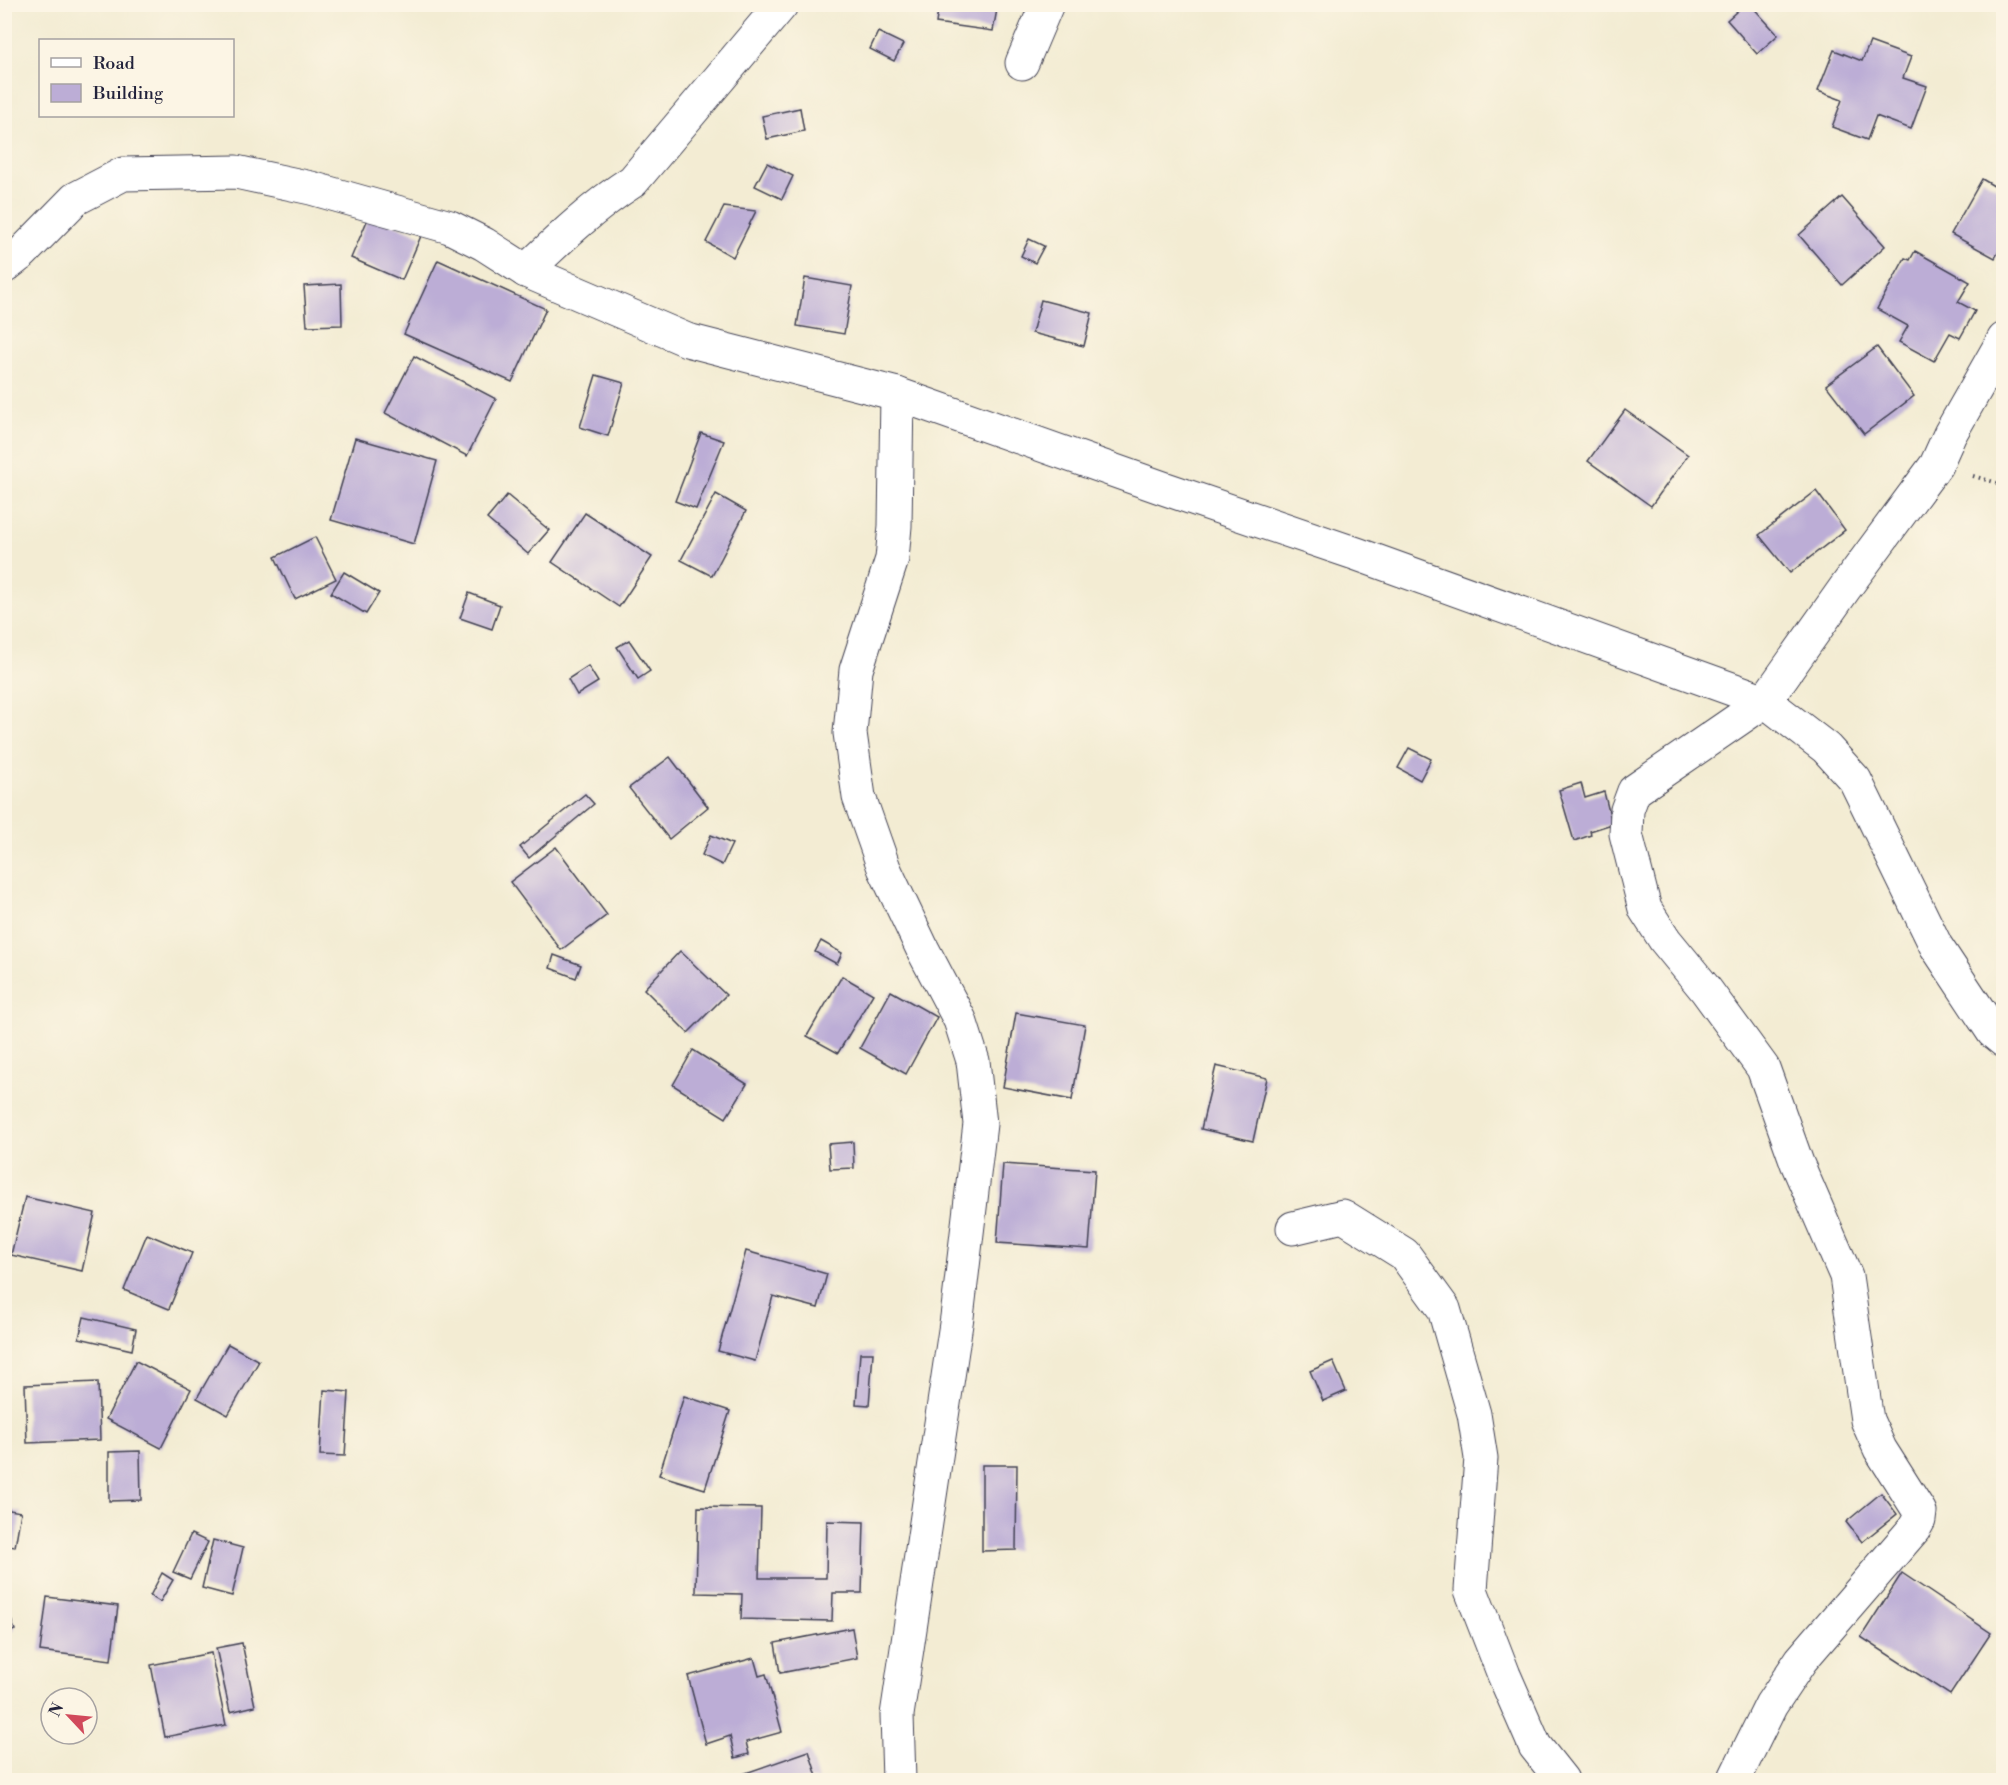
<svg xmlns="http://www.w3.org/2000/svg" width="2008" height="1785" viewBox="0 0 2008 1785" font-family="'Libre Bodoni',serif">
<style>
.building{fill:#bcadd6}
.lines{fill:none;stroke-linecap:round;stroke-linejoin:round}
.street-casing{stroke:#414052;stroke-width:35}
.path{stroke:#414052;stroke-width:4;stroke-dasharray:1.5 4.5;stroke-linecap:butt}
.street{stroke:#fff;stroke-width:33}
</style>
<rect width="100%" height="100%" fill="#fcf5e5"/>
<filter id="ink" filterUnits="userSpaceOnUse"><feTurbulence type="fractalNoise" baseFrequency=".0167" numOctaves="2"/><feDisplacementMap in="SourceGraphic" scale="12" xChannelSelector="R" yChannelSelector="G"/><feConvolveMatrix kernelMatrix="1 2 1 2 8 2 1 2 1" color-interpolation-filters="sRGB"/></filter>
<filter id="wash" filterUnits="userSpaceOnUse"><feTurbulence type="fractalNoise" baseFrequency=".008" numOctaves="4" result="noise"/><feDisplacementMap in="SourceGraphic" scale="24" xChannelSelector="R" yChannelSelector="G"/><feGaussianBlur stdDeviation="1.35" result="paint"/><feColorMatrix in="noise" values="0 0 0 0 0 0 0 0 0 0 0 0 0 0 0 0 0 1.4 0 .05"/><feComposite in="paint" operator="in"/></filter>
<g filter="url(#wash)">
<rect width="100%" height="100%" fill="#f3ecd3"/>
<g id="blocks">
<!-- building -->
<g class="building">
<polygon points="939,4 998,4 993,31 936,23"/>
<polygon points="1745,4 1750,4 1778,35 1757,54 1727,20"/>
<polygon points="878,32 903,44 894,61 870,49"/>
<polygon points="1870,42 1911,57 1903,78 1927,86 1911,129 1876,116 1867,140 1832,127 1842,100 1818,91 1834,50 1862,61"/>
<polygon points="800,108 804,131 767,139 762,116"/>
<polygon points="767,163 793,176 782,199 755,186"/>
<polygon points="1982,179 2004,192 2004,242 1995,258 1951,234"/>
<polygon points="1842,197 1885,246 1842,285 1799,235"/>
<polygon points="724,207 756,211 733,257 706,242"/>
<polygon points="370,214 421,236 402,280 351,258"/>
<polygon points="1029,239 1044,246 1035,263 1021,256"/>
<polygon points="1915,251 1970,282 1958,302 1975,311 1960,338 1950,333 1934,361 1899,342 1908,326 1877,309 1905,258 1910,260"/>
<polygon points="438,260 546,309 512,382 404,334"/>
<polygon points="805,278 852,286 844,334 797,326"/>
<polygon points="341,284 342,325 307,326 304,286"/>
<polygon points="1041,300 1092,313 1084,346 1032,333"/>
<polygon points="1877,347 1914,396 1864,434 1826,385"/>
<polygon points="414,356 496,399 467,456 385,413"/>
<polygon points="596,375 624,383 608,436 580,427"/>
<polygon points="1625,410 1688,455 1651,506 1588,461"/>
<polygon points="701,433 724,441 696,509 675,501"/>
<polygon points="355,438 437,461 414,544 331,520"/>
<polygon points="1816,491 1845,530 1790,573 1759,535"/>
<polygon points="716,494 746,511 712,576 681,560"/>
<polygon points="507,495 549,530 528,554 487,519"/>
<polygon points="585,513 652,557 619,607 552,562"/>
<polygon points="315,537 336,579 295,599 275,557"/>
<polygon points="344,572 379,593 366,614 331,593"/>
<polygon points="469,593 500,605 492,629 460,618"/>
<polygon points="629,640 650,671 638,679 617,647"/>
<polygon points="588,666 598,682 577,695 568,679"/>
<polygon points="1409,748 1431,759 1420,780 1398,768"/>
<polygon points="670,757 708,807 669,839 629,788"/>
<polygon points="1581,783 1585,798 1604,792 1612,824 1590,831 1591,835 1574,841 1559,790"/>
<polygon points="585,794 594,804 529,858 520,847"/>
<polygon points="711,835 732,844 722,865 702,855"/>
<polygon points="556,847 607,915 561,950 510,882"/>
<polygon points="821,941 842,953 837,964 815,952"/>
<polygon points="680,951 726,995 688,1033 644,989"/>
<polygon points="554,955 581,965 576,978 550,968"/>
<polygon points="842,976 873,994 838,1053 807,1036"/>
<polygon points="891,991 937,1017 906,1074 860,1048"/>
<polygon points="1016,1013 1085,1025 1072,1100 1003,1087"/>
<polygon points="693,1050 747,1084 726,1118 673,1085"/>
<polygon points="1216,1066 1267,1078 1253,1141 1201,1129"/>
<polygon points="853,1142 854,1168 830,1169 828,1144"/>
<polygon points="1003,1164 1095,1170 1089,1249 997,1243"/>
<polygon points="25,1197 95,1213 82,1271 11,1255"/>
<polygon points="147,1234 192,1253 169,1309 124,1290"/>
<polygon points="746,1251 827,1274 818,1308 773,1296 755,1361 718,1351"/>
<polygon points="84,1317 136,1329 132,1350 79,1338"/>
<polygon points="228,1344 259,1361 228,1415 197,1398"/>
<polygon points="860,1353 873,1353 869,1405 856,1404"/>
<polygon points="136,1361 191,1389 161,1448 106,1419"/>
<polygon points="1333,1361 1346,1391 1323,1401 1310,1371"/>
<polygon points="98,1382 100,1440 27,1443 25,1385"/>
<polygon points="324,1390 349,1392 345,1456 320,1455"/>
<polygon points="684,1396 730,1411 705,1489 659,1475"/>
<polygon points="140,1451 141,1500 109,1501 109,1452"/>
<polygon points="982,1465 1017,1465 1016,1550 982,1551"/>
<polygon points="1881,1493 1897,1514 1862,1542 1846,1522"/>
<polygon points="698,1507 761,1508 759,1578 826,1578 827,1521 864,1522 862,1593 833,1593 832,1621 741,1619 742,1594 696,1593"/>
<polygon points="4,1509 21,1512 15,1547 4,1545"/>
<polygon points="191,1534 208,1542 190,1579 173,1572"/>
<polygon points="213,1540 243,1548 232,1596 202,1588"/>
<polygon points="162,1573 173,1580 160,1602 150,1596"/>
<polygon points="1902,1573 1991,1633 1950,1695 1861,1637"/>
<polygon points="47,1597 118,1606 111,1660 40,1651"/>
<polygon points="4,1600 15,1630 4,1634"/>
<polygon points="852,1628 857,1658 780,1673 775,1643"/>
<polygon points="242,1643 255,1706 230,1712 216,1648"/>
<polygon points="211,1653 226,1725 165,1737 151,1665"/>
<polygon points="754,1658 759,1676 766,1674 782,1732 746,1742 749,1754 735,1758 730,1736 706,1744 688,1676"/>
<polygon points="809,1751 818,1780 742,1780 740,1775"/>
</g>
</g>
</g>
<g filter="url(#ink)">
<use href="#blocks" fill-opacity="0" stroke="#414052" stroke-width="1.5"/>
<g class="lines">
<defs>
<g id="street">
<polyline points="1022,63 1047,4"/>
<polyline points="4,267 22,253 75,199 123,174 236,172 311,188 450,227 484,244 526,271 687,340 897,394 1166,489 1357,554 1765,701 1826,748 1855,780 1936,946 1993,1032 2004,1041"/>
<path d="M526,271C560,238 594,206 633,181L782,4"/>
<polyline points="897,394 895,526 892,559 856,670 850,733 859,797 884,868 922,948 960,1020 973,1061 980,1124 957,1317 897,1715 899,1780"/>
<polyline points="1293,1228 1343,1216 1404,1254 1444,1309 1474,1414 1481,1458 1471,1590 1504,1675 1535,1746 1562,1780"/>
<polyline points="1734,1780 1771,1705 1801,1660 1914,1529 1919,1520 1920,1512 1880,1449 1867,1420 1846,1276 1797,1163 1763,1068 1706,990 1665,940 1645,909 1626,834 1627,810 1634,791 1765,701 1845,588 1936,465 1950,434 2004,339"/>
</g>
</defs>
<!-- street casing -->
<use href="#street" class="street-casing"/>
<!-- path -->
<polyline class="path" points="1973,476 2004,485"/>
<!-- street -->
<use href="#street" class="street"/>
</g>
</g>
<!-- margin -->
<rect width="2008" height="1785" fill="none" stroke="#fcf5e5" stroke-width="24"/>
<!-- legend -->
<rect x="39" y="39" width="195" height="78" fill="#fcf5e5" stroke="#a5a1a1" stroke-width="1.5"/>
<rect x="51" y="58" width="30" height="9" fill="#ffffff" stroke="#a5a1a1" stroke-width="1.5"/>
<text x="93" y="69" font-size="18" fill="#22223b">Road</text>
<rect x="51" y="84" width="30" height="18" fill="#bcadd6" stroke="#a5a1a1" stroke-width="1.5"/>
<text x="93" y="99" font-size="18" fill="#22223b">Building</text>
<!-- north arrow -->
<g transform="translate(69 1716) rotate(296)"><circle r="28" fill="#fcf5e5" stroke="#a5a1a1" stroke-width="1.5"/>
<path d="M0-4.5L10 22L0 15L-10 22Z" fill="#d1495b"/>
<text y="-9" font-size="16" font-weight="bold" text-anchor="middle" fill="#22223b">N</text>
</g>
</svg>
